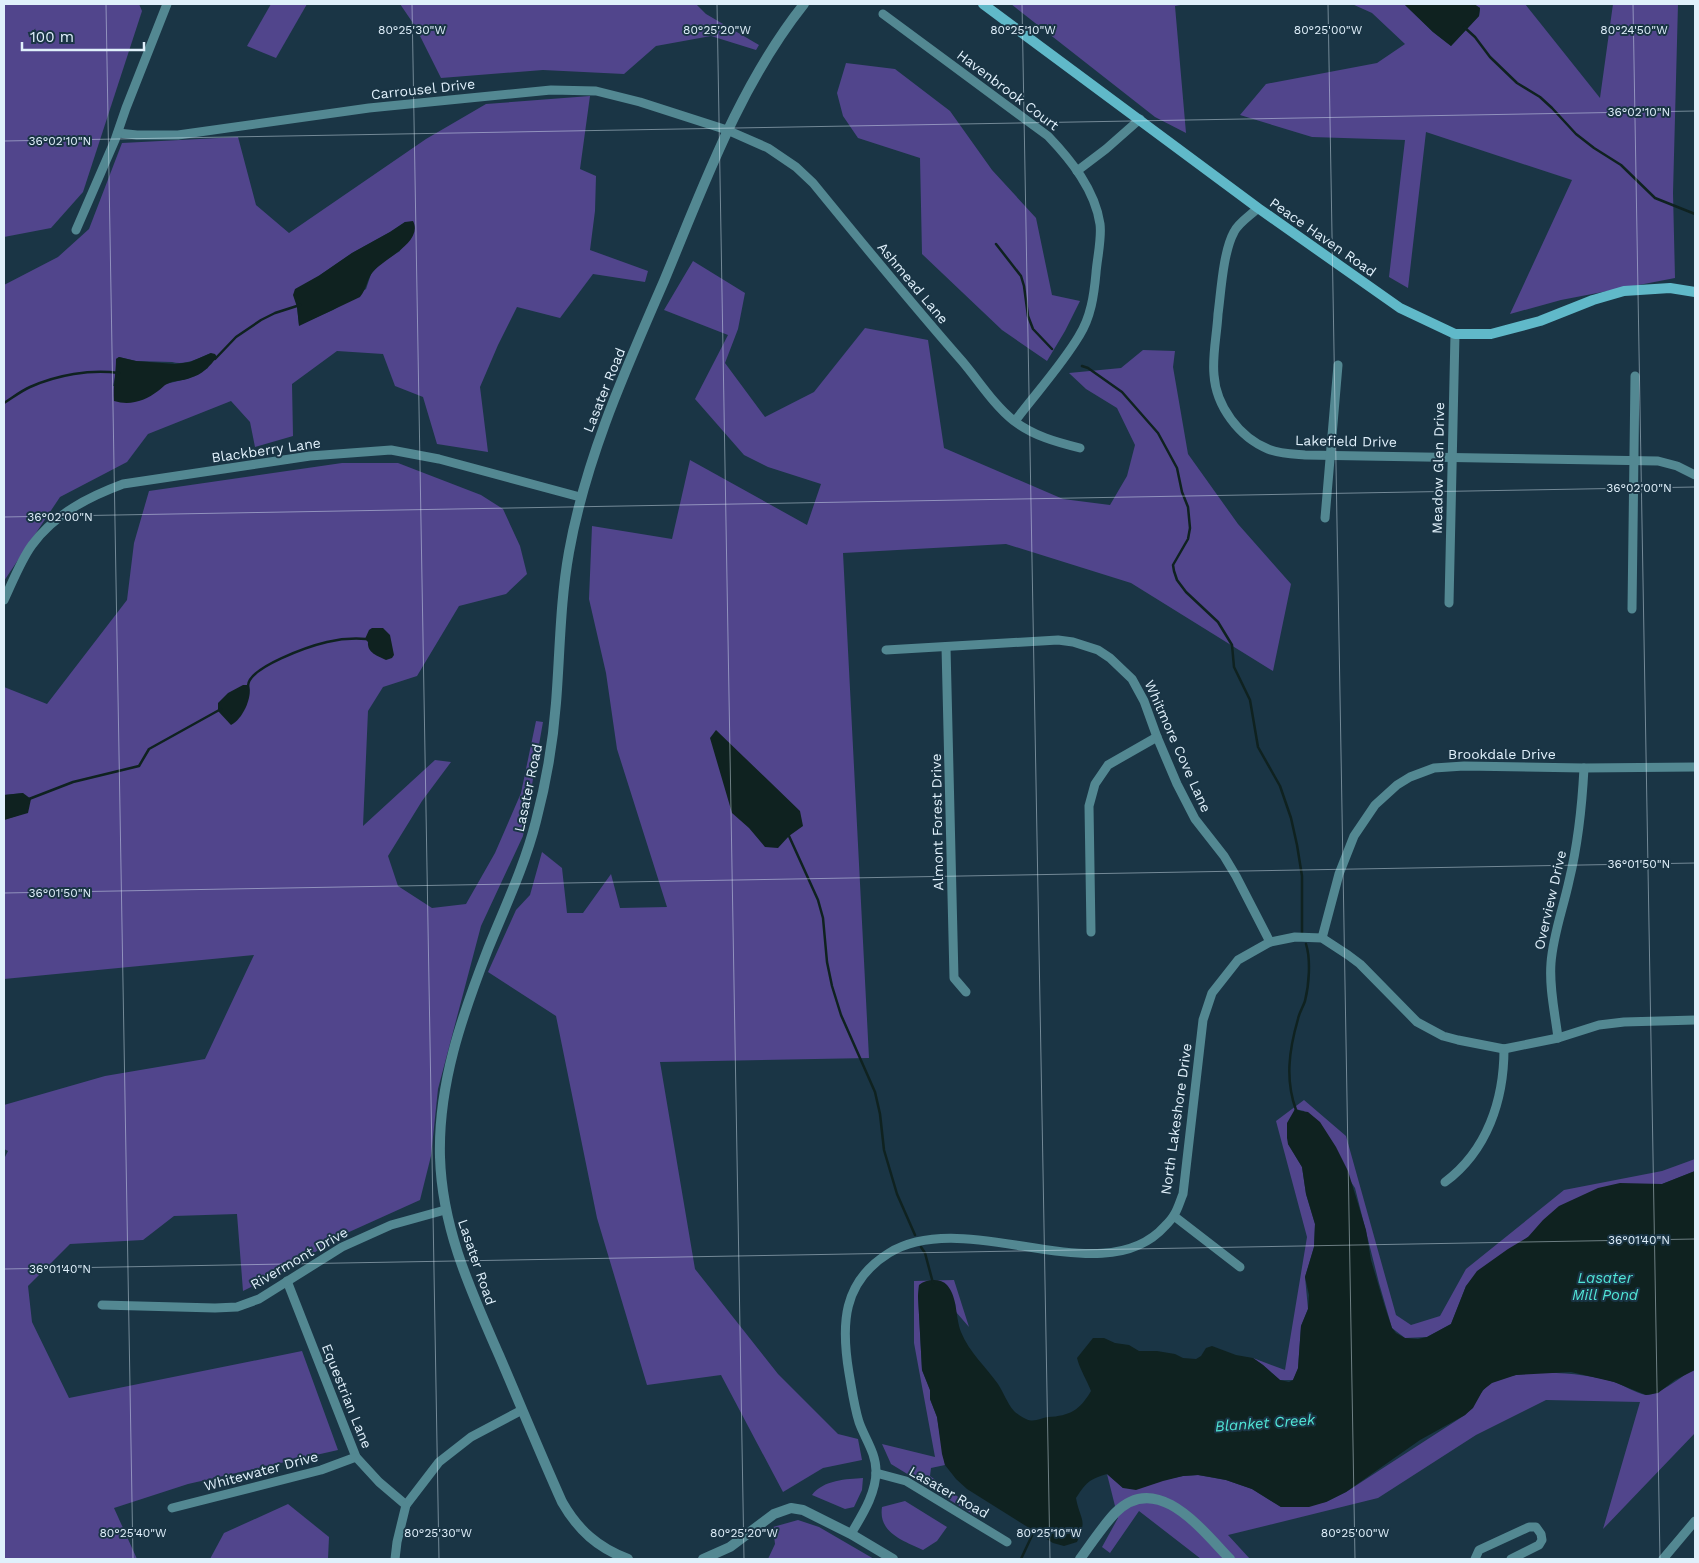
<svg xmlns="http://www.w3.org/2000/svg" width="1699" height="1563" viewBox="0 0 1699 1563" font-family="'Work Sans',sans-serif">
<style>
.green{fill:#51458c;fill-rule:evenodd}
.water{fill:#0f2220}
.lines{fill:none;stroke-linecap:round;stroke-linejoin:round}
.stream{stroke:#0f2220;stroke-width:2.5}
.minor{stroke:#538892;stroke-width:9}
.tertiary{stroke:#538892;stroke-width:10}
.secondary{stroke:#60b9c9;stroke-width:10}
.ticks{fill:none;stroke:#e0f0fb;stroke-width:1;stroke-opacity:0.45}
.labels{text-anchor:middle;stroke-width:4;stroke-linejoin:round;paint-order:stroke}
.street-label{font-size:14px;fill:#e0f0fb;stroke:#1a3545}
.water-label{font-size:15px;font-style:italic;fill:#51e6d7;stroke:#1a3545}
.ticks-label{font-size:12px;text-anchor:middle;fill:#e0f0fb;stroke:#1a3545;stroke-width:4;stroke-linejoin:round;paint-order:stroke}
</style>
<rect width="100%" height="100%" fill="#1a3545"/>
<!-- green -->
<g class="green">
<polygon points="4,4 139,4 142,11 83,192 51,228 4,237"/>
<polygon points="271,4 307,4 276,58 247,46"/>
<polygon points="400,4 696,4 706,14 759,45 756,50 711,36 656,46 624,74 543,70 441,78 415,26"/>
<polygon points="1011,4 1186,4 1175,6 1186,133 1155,117"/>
<polygon points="1352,4 1404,4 1433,32 1451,46 1479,16 1480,8 1474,4 1525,4 1600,98 1613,4 1678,4 1673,193 1675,278 1561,300 1510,314 1572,180 1426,132 1408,288 1389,277 1405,140 1312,137 1240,115 1266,84 1377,63 1405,44 1372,13"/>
<polygon points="846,63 895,69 950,111 992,170 1036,218 1052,295 1080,301 1065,331 1047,361 1002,330 922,254 920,158 858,138 843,116 837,93"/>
<path d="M590,96L580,169L596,176L595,211L590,250L648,271L645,282L593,274L560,318L517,307L498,345L480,387L488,452L437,444L423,397L395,386L383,354L337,351L292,384L293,436L255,447L250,422L231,401L148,434L127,462L60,497L4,581V285L58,257L89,229L122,143L238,137L256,205L289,233L426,139L486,104ZM405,222L400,251L381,263L371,274L366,289L333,310L299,325L297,307L320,275L352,253L390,232ZM211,353L208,368L190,378L166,384L113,386L116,373V359L119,357L136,361L172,362C185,366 199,358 211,353Z"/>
<polygon points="693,261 745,293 738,329 725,363 765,417 814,392 865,328 928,340 944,448 1063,499 1110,505 1127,476 1135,445 1117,408 1086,389 1069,373 1121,368 1143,350 1175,351 1173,367 1188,454 1238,524 1291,584 1273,671 1131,583 1006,544 843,553 869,1058 660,1062 695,1269 778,1374 838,1434 858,1439 862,1460 823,1468 783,1492 721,1375 647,1385 597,1218 556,1016 488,972 516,910 530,895 542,852 562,868 567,913 583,913 611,874 620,908 667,907 617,749 606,673 589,599 592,526 672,539 690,460 807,525 821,484 768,467 744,455 695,399 728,335 664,310"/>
<polygon points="342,463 398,463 481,495 503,509 520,546 527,574 506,594 459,606 417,676 383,687 368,711 363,826 435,760 451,762 422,801 388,856 398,886 432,908 466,904 495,853 521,793 536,721 543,722 523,836 481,926 438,1089 431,1156 420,1200 338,1237 297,1264 243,1291 237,1214 174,1216 143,1240 70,1244 28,1286 32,1322 69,1398 302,1351 338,1450 188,1484 114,1508 137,1559 4,1559 4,1159 8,1151 4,1149 4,1105 105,1076 205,1059 254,955 4,979 4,820 28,812 23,793 4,795 4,687 47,704 127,600 134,543 149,491"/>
<polygon points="1304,1100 1346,1136 1396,1315 1411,1325 1440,1316 1466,1269 1564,1190 1662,1171 1695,1159 1695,1171 1528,1237 1466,1286 1451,1324 1427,1337 1405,1338 1392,1328 1379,1283 1355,1188 1304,1111 1295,1109 1288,1144 1302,1167 1306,1194 1315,1224 1314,1247 1305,1277 1308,1309 1301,1326 1298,1369 1293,1380 1280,1380 1263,1365 1253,1358 1285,1370 1307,1237 1276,1121"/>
<polygon points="954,1280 969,1327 956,1312 955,1303 919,1285 918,1296 922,1370 930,1390 930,1399 937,1417 945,1465 931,1468 930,1476 977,1511 976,1516 891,1464 882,1444 935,1457 914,1343 914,1281"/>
<path d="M1695,1368V1433L1603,1529L1640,1402L1546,1400L1476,1435L1378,1498L1228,1535L1250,1559H1201L1139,1511L1110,1553L1102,1547L1118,1518L1107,1474L1123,1488L1183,1476L1198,1475L1226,1480L1252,1489L1281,1507L1326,1502L1346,1492L1465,1415C1475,1406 1480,1390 1491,1383C1519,1367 1584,1372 1614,1382C1624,1385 1635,1393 1646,1395C1658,1396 1684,1375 1695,1368Z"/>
<path d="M863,1478L862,1490L854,1507L845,1509L812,1495C823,1480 847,1479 863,1478Z"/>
<path d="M905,1501L947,1527L937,1541L923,1550C904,1541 878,1533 882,1507Z"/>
<polygon points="288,1504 329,1537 328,1559 210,1559 224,1533"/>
<polygon points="798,1520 819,1527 874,1559 768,1559 775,1544 773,1527"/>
</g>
<!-- water -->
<g class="water">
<polygon points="1404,4 1474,4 1480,8 1479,16 1451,46 1433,32"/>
<path d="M413,221C424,243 382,259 372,273C367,280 367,288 360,297L299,326L297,307L293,295L295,289L320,275L352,253L390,232L405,222Z"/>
<path d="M211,353L215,354L217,357C210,366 202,375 190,378C183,381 174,380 167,384C164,385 161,389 158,391C145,401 130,406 114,401C113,386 116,373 116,359L119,357L136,361L175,364L190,362Z"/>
<path d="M372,628H383L390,635L394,655L392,658L386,660C378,656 367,653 368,642L365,639L369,630Z"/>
<path d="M243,685H249C253,697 242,720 231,725L218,711V703L228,693Z"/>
<polygon points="716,730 800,811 803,826 789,836 778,848 765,847 749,828 732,813 710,738"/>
<polygon points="23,793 31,799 28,813 4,820 4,795"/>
<path d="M1295,1109L1301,1111L1308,1112L1320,1122L1336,1147L1348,1171L1366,1230L1371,1260L1384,1304L1392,1328L1396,1333L1405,1338L1418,1339L1427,1337L1451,1324L1466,1286L1477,1271L1508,1249L1528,1237L1543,1220L1559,1206L1598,1188L1620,1183L1662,1184L1695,1171V1370L1675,1380L1658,1393L1646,1395L1614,1382L1571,1372L1516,1375L1492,1383L1483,1390L1473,1408L1465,1415L1420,1440L1346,1492L1326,1502L1309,1507H1281L1252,1489L1226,1480L1210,1477L1198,1475L1183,1476L1163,1481L1136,1490L1123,1488L1107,1474C1088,1480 1087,1482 1076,1498C1080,1521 1088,1518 1077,1542L1064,1546L1053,1543L967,1489L956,1479L945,1465L942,1454L937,1417L930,1399V1390L922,1370L918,1296L919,1285C926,1279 941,1278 947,1285C958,1298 955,1316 961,1332C969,1352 986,1367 998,1384C1004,1393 1007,1403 1014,1411C1017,1414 1022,1417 1026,1419C1034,1423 1041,1418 1048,1417C1070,1416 1080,1410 1091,1391C1087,1380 1080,1370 1077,1358L1093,1338H1104L1115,1343L1129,1345L1139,1351H1157L1175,1354L1183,1358L1196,1359L1201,1356L1206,1348L1212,1346L1236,1355L1253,1358L1263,1365L1280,1380L1289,1382L1293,1380L1298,1368L1301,1326L1308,1309L1309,1295L1305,1277L1314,1247L1315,1224L1306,1194L1302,1167L1288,1144L1287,1138V1123Z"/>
</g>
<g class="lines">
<!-- stream -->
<g class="stream">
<polyline points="1464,27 1475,37 1490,57 1517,83 1540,97 1552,108 1576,134 1594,148 1621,165 1655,198 1695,214"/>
<polyline points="996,244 1021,276 1024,286 1028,316 1033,329 1052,349"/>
<polyline points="215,359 236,337 261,320 275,313 300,305"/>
<polyline points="1082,366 1088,368 1122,392 1158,433 1177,468 1182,492 1188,507 1190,528 1188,539 1173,565 1174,571 1177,580 1186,592 1218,622 1232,645 1234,667 1250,700 1258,747 1280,786 1291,818 1297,845 1302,876 1302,934"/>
<path d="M4,403C12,398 21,391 30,387C57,375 90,369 119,373"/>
<path d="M248,686C248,667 310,646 327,642C340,639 354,638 366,639"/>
<polyline points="29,799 73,782 139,766 149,749 221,709"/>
<polyline points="789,836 818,900 823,918 827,962 832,986 841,1015 875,1092 880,1114 884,1150 897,1194 915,1235"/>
<path d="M1296,1110C1285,1080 1289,1050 1298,1019C1299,1013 1303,1007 1305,1001C1309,985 1311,960 1306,944"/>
<polyline points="921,1247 925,1253 933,1283"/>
<polyline points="1021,1559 1035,1529"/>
</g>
<!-- minor -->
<g class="minor">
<path d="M883,14L1048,136C1071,160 1095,190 1100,224C1102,238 1097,259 1096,273C1094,295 1091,317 1079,336C1061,366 1036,393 1015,421"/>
<path d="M118,133L137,135H178L369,108L551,90L596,91L640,102L727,130L768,148L796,167L813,183C862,243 911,303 962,361C979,381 993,404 1014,421C1034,436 1056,442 1080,448"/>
<polyline points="1077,171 1106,149 1140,119"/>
<path d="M1258,208C1251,215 1238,223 1234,232C1223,252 1221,292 1218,314C1217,334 1212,356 1214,375C1216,406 1239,437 1268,449C1280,454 1292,454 1305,455L1658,461L1677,466L1695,475"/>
<polyline points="76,230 115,140 126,108 167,4"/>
<polyline points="1325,518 1338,365"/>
<path d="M4,600C12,583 21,560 32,545C55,514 88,497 123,484L310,456L391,450L439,459L580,497"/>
<polyline points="1449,603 1455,334"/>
<polyline points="1632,609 1635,376"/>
<polyline points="946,647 954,978 966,992"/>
<polyline points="886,650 1058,640 1073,642 1098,650 1110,658 1132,679 1144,701 1157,737 1177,784 1195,819 1224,856 1236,876 1270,942"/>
<polyline points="1091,932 1089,806 1095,784 1108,765 1157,737"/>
<polyline points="1322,938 1339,874 1354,836 1375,805 1397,785 1410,777 1434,768 1464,766 1584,768 1695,767"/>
<path d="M1558,1038C1555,1013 1549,988 1551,963C1553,935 1563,909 1569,881C1578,844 1582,807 1584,768"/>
<path d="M1445,1182C1487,1151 1504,1100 1504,1049"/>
<polyline points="1174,1216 1240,1267"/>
<polyline points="287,1281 356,1457 379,1482 406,1505"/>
<polyline points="102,1305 215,1308 237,1307 259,1299 342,1247 391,1225 445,1210"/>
<polyline points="876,1473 906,1481 1007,1542"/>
<polyline points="172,1508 321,1470 356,1457"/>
<path d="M851,1534C862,1515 876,1494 876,1471C876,1453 865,1439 859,1422C854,1406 852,1390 849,1373C841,1325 842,1282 889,1253C967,1205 1103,1296 1165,1226C1168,1223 1172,1219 1174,1215C1178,1209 1180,1201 1183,1194L1203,1020L1212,993L1238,960L1270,942L1295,937L1322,938L1348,955L1360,964L1417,1022L1443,1036L1458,1040L1504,1049L1558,1038L1599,1025L1624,1022L1695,1020"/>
<polyline points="395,1559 397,1542 406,1505 439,1462 471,1437 522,1410"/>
<polyline points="1475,1559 1479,1550 1529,1527 1536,1527 1541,1534 1542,1540 1539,1545 1511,1559"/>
<polyline points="1663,1559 1695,1521"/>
</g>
<!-- tertiary -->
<g class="tertiary">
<path d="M628,1559C598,1548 578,1530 562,1502C540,1453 520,1404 499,1355C471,1291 442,1229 440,1157C438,1084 462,1016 488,949C505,907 525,865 536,821C546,783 553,743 556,703C560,653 560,602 569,552C586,457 626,369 664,281C704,185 739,86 804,4"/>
<polyline points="703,1559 730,1547 774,1514 791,1508 803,1510 851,1534 893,1559"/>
<path d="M1080,1559C1091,1544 1102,1527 1115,1513C1157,1470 1202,1530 1230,1559"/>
</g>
<!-- secondary -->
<polyline class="secondary" points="983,4 1258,208 1400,308 1455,334 1491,334 1540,321 1593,300 1624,291 1670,288 1695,292"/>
</g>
<!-- ticks -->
<path class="ticks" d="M106,4L133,1559M412,4L439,1559M717,4L744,1559M1022,4L1050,1559M1328,4L1355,1559M1633,4L1660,1559M4,141L1695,111M4,517L1695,487M4,893L1695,863M4,1269L1695,1239"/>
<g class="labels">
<!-- street labels -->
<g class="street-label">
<text transform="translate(423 89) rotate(-6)" y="5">Carrousel Drive</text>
<text transform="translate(1008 90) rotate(37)" y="5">Havenbrook Court</text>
<text transform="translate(1323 237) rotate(35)" y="5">Peace Haven Road</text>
<text transform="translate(913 283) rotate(50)" y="5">Ashmead Lane</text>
<text transform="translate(604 390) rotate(-68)" y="5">Lasater Road</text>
<text transform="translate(1346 441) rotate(1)" y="5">Lakefield Drive</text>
<text transform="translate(266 450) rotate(-8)" y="5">Blackberry Lane</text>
<text transform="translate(1438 468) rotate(-89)" y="5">Meadow Glen Drive</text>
<text transform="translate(1178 746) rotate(66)" y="5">Whitmore Cove Lane</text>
<text x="1502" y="759">Brookdale Drive</text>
<text transform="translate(528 788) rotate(-78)" y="5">Lasater Road</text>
<text transform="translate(937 822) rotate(-91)" y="5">Almont Forest Drive</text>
<text transform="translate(1550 900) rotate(-77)" y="5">Overview Drive</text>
<text transform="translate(1176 1119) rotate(-82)" y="5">North Lakeshore Drive</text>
<text transform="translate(299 1258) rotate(-30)" y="5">Rivermont Drive</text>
<text transform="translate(477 1262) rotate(71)" y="5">Lasater Road</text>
<text transform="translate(347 1396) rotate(68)" y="5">Equestrian Lane</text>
<text transform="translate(261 1471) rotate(-15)" y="5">Whitewater Drive</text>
<text transform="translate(949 1492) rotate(30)" y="5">Lasater Road</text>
</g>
<!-- water labels -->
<g class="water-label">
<text x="1605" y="1283">Lasater<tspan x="1605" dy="17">Mill Pond</tspan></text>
<text transform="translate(1265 1423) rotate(-4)" y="5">Blanket Creek</text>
</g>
</g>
<g class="ticks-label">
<text x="412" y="34">80°25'30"W</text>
<text x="717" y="34">80°25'20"W</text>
<text x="1023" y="34">80°25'10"W</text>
<text x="1328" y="34">80°25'00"W</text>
<text x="1634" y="34">80°24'50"W</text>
<text x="1639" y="116">36°02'10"N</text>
<text x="60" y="145">36°02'10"N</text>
<text x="1639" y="492">36°02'00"N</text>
<text x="60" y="521">36°02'00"N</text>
<text x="1639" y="868">36°01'50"N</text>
<text x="60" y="897">36°01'50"N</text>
<text x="1639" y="1244">36°01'40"N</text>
<text x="60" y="1273">36°01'40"N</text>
<text x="133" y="1537">80°25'40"W</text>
<text x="438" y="1537">80°25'30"W</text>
<text x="744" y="1537">80°25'20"W</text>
<text x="1049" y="1537">80°25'10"W</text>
<text x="1355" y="1537">80°25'00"W</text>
</g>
<!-- border -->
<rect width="1699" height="1563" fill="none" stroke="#e0f0fb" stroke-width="10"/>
<!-- scale -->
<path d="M22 42v8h122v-8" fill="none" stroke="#e0f0fb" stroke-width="2.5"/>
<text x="30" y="42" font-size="15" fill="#e0f0fb" stroke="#1a3545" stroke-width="4" paint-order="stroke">100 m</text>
</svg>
